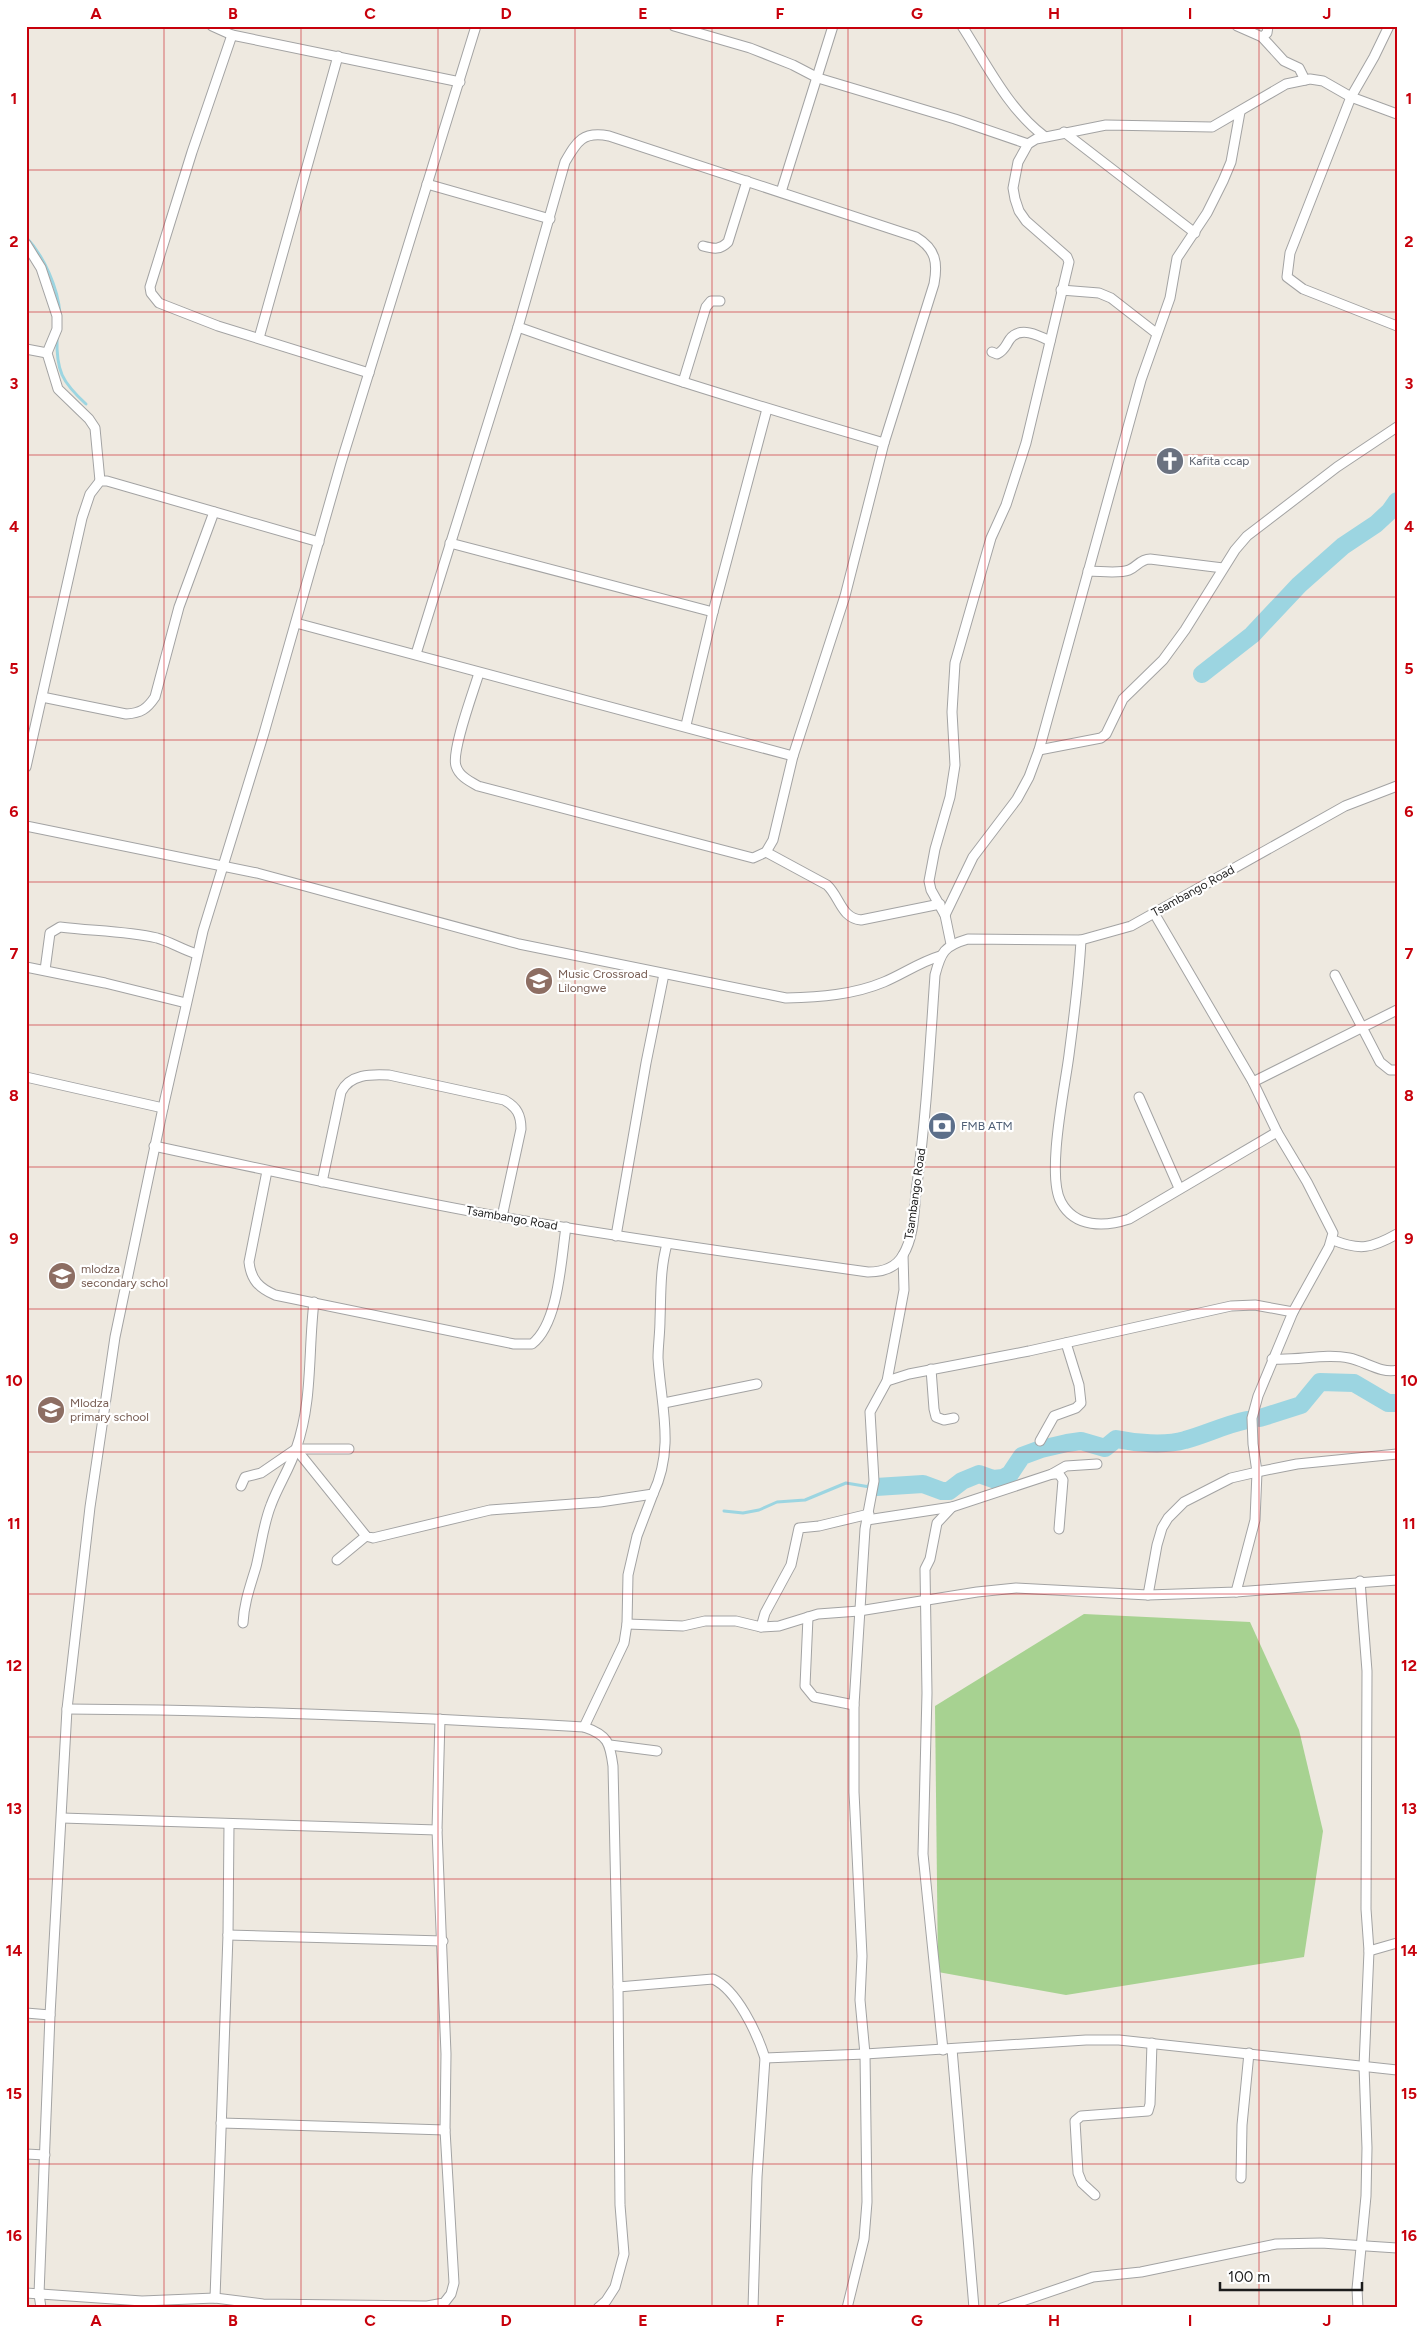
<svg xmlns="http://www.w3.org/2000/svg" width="1423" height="2334" viewBox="0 0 1423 2334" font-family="Figtree,sans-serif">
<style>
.forest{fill:#a7d291}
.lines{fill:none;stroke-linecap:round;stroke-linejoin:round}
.stream{stroke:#9cd5e1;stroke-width:3}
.river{stroke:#9cd5e1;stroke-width:18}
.minor-casing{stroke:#a3a3a3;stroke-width:11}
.minor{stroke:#fff;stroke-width:9}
.grid{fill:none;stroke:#c7000b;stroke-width:1;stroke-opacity:0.55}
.labels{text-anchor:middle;stroke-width:4.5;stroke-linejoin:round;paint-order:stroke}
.worship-label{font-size:12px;fill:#5b616d;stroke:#fff;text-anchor:start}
.street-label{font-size:12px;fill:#1c1c1c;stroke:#fff}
.education-label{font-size:12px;fill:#785e54;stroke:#fff;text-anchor:start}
.service-label{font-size:12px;fill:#4e5e75;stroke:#fff;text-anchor:start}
.neatline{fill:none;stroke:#c7000b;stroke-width:2}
.grid-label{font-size:16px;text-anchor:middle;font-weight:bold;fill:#c7000b}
</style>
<rect width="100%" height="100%" fill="#eee9e0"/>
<!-- forest -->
<polygon class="forest" points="1084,1614 1250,1622 1299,1730 1323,1831 1304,1957 1066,1995 938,1972 935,1706"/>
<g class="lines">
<!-- stream -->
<g class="stream">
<path d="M26,237C44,256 58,288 60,314"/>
<path d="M57,337C56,371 62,382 86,404"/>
<polyline points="724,1511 743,1513 759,1510 777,1502 805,1500 846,1483 870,1487"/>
</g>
<!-- river -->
<g class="river">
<polyline points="1202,674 1252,635 1299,585 1343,546 1376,524 1390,511 1397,501"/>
<polyline points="1260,1418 1301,1405 1320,1382 1354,1383 1388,1403 1397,1403"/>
<path d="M876,1487L923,1484L942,1491H949L962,1481L979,1474L993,1479L1003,1478L1010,1474L1022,1456L1041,1449L1067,1443L1081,1441L1105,1448L1116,1439C1135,1443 1165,1446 1185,1440C1207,1434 1224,1425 1247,1420"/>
</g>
<defs>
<g id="minor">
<polyline points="212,26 232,35 460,82"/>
<polyline points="674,26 750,48 793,65 818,78 955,119 1028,144"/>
<path d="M962,26C986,63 1008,109 1044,136"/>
<polyline points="1237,26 1262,37 1284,61 1299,68 1305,80"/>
<polyline points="1389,26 1374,57 1351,97 1290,253 1287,277 1303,289 1397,326"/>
<polyline points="232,35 192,152 150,287 151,293 159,303 218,326 369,373"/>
<polyline points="1262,37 1267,33 1268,26"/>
<polyline points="1064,132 1195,233"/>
<polyline points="427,184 550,219"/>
<polyline points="781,192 833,26"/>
<polyline points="26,244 41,268 57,316 57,329 47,353 58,389 89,419 95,428 100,481"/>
<path d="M703,246C714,249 720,250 728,242L747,181"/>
<polyline points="1061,290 1099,293 1111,298 1156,333"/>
<path d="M518,327C639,370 761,407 884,443"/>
<polyline points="259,338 338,56"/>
<polyline points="26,349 47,353"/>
<path d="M992,352L997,354C1005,350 1005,346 1010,339C1020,326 1038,335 1050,341"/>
<polyline points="683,382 706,307 711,301 720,301"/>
<polyline points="450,543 713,612"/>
<path d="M1088,571C1101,571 1118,574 1129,570C1137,567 1140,559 1150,559L1223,568"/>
<polyline points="296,623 793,756"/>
<path d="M416,654L518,327L565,162C577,141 583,131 609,136L916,237C936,249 938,263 934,284L884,443L845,596L793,756L773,840L766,852L753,858L478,786C469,781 459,776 456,766C451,751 474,690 479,673"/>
<path d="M42,697L126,714C141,713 147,709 155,697L179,607L214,512"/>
<polyline points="686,725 713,612 767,409"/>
<polyline points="1039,750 1101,738 1106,734 1123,699 1163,660 1185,630 1235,550 1247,536 1337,467 1397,427"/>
<polyline points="26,767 82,518 90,494 100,481 107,481 319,542"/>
<path d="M26,826L257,873L519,944L786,998C820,997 853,995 884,982C903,974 920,962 940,956"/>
<path d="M766,852L827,885C840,897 841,918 861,920L940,904"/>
<polyline points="1154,913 1253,1082 1277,1132 1307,1182 1333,1233 1329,1247 1293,1312 1258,1396 1252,1418 1253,1444 1257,1472 1255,1520 1236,1592"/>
<polyline points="945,915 973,857 1017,799 1029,777 1039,750 1141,380 1170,298 1177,258 1207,213 1223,181 1231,162 1240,112"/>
<path d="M1081,940C1079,979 1074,1017 1069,1055C1065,1087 1046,1175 1061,1202C1075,1228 1105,1227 1129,1219L1277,1132"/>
<polyline points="951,944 945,915 931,890 929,881 935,849 950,797 955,765 952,712 955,663 991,538 1006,505 1026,443 1069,262 1067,257 1026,221 1019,211 1015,199 1013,188 1018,162 1028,144 1036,139 1106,125 1212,127 1286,84 1310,79 1323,81 1351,97 1397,114"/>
<polyline points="26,967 105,983 186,1003"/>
<path d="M45,970L50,933L60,927C92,931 126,931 157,938C171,942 183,950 197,954"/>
<polyline points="1335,975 1380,1062 1390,1070 1397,1070"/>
<polyline points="26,1077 163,1108"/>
<polyline points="1253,1082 1397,1010"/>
<polyline points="1139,1097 1179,1188"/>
<path d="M154,1146C270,1171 386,1196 502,1217C624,1238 746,1255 868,1272C882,1272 896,1268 903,1255C914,1237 914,1212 916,1192C926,1120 930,1047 935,975C941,952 944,946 968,939L1081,940L1131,926L1345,806L1397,786"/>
<path d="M267,1171L249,1262C251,1280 259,1288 275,1295L514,1344H532C559,1323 561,1259 566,1227"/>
<path d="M322,1182L341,1092C350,1074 371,1074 389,1075L504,1100C517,1107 521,1115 521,1129L502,1217"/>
<polyline points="616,1236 646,1063 664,974"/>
<path d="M1333,1240C1360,1251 1372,1248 1397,1234"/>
<path d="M1272,1359C1298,1361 1324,1353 1349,1358C1365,1361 1381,1374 1397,1370"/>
<polyline points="931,1369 934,1409 936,1417 944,1420 954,1418"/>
<polyline points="887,1381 909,1374 1029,1351 1231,1306 1255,1305 1293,1312"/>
<polyline points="664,1403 757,1384"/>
<polyline points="1040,1441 1054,1416 1076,1408 1081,1403 1079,1385 1066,1343"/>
<path d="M296,1449L366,1536L373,1538L490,1510L600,1502L653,1494C675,1448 661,1406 658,1358C658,1346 660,1333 660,1320C661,1294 660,1269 667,1244"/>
<polyline points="1052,1474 1059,1474 1063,1480 1059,1529"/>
<polyline points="241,1486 245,1477 261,1473 296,1449 349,1449"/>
<polyline points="867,1520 952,1507 1052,1474 1066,1466 1097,1464"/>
<polyline points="337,1560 366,1536"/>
<polyline points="1148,1595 1157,1545 1162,1528 1168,1518 1184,1502 1231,1478 1257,1472 1297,1464 1397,1454"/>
<polyline points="808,1617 805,1686 814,1697 854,1705"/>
<path d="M243,1623C244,1603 250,1587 256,1567C261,1547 263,1525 271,1505C278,1486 290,1468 296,1449C313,1401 308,1351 314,1302"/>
<polyline points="627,1624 683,1626 705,1621 736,1621 761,1627 779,1626 818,1614 859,1611 977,1592 1016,1588 1148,1595 1236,1592 1397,1580"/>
<polyline points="761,1627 765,1613 791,1565 799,1528 819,1526 869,1514"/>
<path d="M67,1709C240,1710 412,1717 584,1727C608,1735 610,1743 613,1766L618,1987L620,2205L624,2254L615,2287L606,2301L598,2308"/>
<polyline points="584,1727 624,1643 627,1624 628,1575 637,1536 653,1494"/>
<polyline points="610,1745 657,1751"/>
<polyline points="62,1818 437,1830"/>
<polyline points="228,1935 443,1941"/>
<polyline points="1369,1951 1397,1943"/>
<path d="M618,1987L713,1979C737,1990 757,2033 765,2058L757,2177L753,2308"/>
<polyline points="26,2013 50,2015"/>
<polyline points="952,2049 974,2308"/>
<polyline points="943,2050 923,1854 927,1693 925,1569 930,1559 937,1523 952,1507"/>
<polyline points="765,2058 865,2054 1086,2040 1119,2040 1397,2070"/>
<polyline points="221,2123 445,2130"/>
<polyline points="26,2154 45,2155"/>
<polyline points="1241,2178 1242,2125 1249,2053"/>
<polyline points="1095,2195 1082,2183 1078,2173 1075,2121 1081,2116 1148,2111 1150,2104 1152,2043"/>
<polyline points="26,2293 142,2301 215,2298 263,2304 427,2306 444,2303 451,2294 454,2283 445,2130 446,2054 437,1830 440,1719"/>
<polyline points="215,2298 228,1935 229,1824"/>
<polyline points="41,2308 39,2294 50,2015 67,1709 90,1507 115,1337 163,1108 203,931 264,733 341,463 476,26"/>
<polyline points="847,2308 864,2239 867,2202 865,2054 860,2000 862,1956 854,1792 854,1705 865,1529 874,1481 870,1412 887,1381 904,1290 903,1255"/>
<polyline points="1002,2308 1093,2277 1141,2272 1276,2244 1321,2243 1397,2248"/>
<polyline points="1358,2308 1357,2289 1366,2196 1367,2148 1364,2066 1369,1951 1366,1909 1367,1671 1360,1581"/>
</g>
</defs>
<!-- minor casing -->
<use href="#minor" class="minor-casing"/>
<!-- minor -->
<use href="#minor" class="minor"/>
</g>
<!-- grid -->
<path class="grid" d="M164,26V2308M301,26V2308M438,26V2308M575,26V2308M712,26V2308M848,26V2308M985,26V2308M1122,26V2308M1259,26V2308M26,170H1397M26,312H1397M26,455H1397M26,597H1397M26,740H1397M26,882H1397M26,1025H1397M26,1167H1397M26,1309H1397M26,1452H1397M26,1594H1397M26,1737H1397M26,1879H1397M26,2022H1397M26,2164H1397"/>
<!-- icons -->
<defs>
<symbol id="church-disc" viewBox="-11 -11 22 22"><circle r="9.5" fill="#6b7280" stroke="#fff"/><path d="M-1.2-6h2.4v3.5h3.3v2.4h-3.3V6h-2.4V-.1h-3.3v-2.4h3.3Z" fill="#fff"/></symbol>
<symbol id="university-disc" viewBox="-11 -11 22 22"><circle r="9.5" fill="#8d6e63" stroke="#fff"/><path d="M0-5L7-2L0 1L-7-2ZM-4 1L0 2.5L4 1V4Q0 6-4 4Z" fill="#fff"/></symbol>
<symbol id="bank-disc" viewBox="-11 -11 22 22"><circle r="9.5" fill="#5c6f8a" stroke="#fff"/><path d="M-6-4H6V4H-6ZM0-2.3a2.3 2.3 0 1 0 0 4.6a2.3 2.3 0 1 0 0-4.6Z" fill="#fff"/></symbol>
<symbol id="school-disc" viewBox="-11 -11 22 22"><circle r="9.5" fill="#8d6e63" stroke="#fff"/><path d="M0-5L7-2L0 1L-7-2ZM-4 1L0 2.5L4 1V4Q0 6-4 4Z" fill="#fff"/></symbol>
</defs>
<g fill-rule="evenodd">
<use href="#church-disc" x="1154" y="445" width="32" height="32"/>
<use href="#university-disc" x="523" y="965" width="32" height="32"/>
<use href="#bank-disc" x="926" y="1110" width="32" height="32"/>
<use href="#school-disc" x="46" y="1260" width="32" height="32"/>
<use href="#school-disc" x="35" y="1394" width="32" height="32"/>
</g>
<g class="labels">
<!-- worship labels -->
<g class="worship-label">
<text x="1189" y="465">Kafita ccap</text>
</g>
<!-- street labels -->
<g class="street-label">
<text transform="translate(1193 891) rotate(-29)" y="4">Tsambango Road</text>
<text transform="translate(915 1194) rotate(-82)" y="4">Tsambango Road</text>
<text transform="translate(512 1218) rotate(10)" y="4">Tsambango Road</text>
</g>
<!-- education labels -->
<g class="education-label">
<text x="558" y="978">Music Crossroad<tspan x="558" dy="14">Lilongwe</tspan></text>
<text x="81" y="1273">mlodza<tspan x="81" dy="14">secondary schol</tspan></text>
<text x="70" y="1407">Mlodza<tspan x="70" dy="14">primary school</tspan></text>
</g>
<!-- service labels -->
<g class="service-label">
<text x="961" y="1130">FMB ATM</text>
</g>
</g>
<!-- border -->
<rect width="1423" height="2334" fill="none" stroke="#ffffff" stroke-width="55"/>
<!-- scale -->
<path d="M1220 2282v8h142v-8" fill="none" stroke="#1c1c1c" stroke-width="2.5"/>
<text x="1228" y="2282" font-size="15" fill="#1c1c1c" stroke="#ffffff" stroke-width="4" paint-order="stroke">100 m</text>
<rect x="28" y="28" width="1368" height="2278" class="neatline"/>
<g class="grid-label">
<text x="96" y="19">A</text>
<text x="233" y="19">B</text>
<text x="370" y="19">C</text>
<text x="506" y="19">D</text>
<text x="643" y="19">E</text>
<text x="780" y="19">F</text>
<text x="917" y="19">G</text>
<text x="1054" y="19">H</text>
<text x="1190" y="19">I</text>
<text x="1327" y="19">J</text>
<text x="14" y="104">1</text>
<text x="1409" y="104">1</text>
<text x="14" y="247">2</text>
<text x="1409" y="247">2</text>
<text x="14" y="389">3</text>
<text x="1409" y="389">3</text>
<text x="14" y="532">4</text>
<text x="1409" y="532">4</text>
<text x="14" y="674">5</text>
<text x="1409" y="674">5</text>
<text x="14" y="817">6</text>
<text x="1409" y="817">6</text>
<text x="14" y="959">7</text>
<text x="1409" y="959">7</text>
<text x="14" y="1101">8</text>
<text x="1409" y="1101">8</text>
<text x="14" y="1244">9</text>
<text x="1409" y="1244">9</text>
<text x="14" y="1386">10</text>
<text x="1409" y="1386">10</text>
<text x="14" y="1529">11</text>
<text x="1409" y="1529">11</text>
<text x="14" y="1671">12</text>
<text x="1409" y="1671">12</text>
<text x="14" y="1814">13</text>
<text x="1409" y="1814">13</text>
<text x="14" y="1956">14</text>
<text x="1409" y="1956">14</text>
<text x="14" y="2099">15</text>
<text x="1409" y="2099">15</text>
<text x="14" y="2241">16</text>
<text x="1409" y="2241">16</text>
<text x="96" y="2326">A</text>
<text x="233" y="2326">B</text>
<text x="370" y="2326">C</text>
<text x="506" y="2326">D</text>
<text x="643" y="2326">E</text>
<text x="780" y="2326">F</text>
<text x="917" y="2326">G</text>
<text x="1054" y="2326">H</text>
<text x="1190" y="2326">I</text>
<text x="1327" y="2326">J</text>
</g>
</svg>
